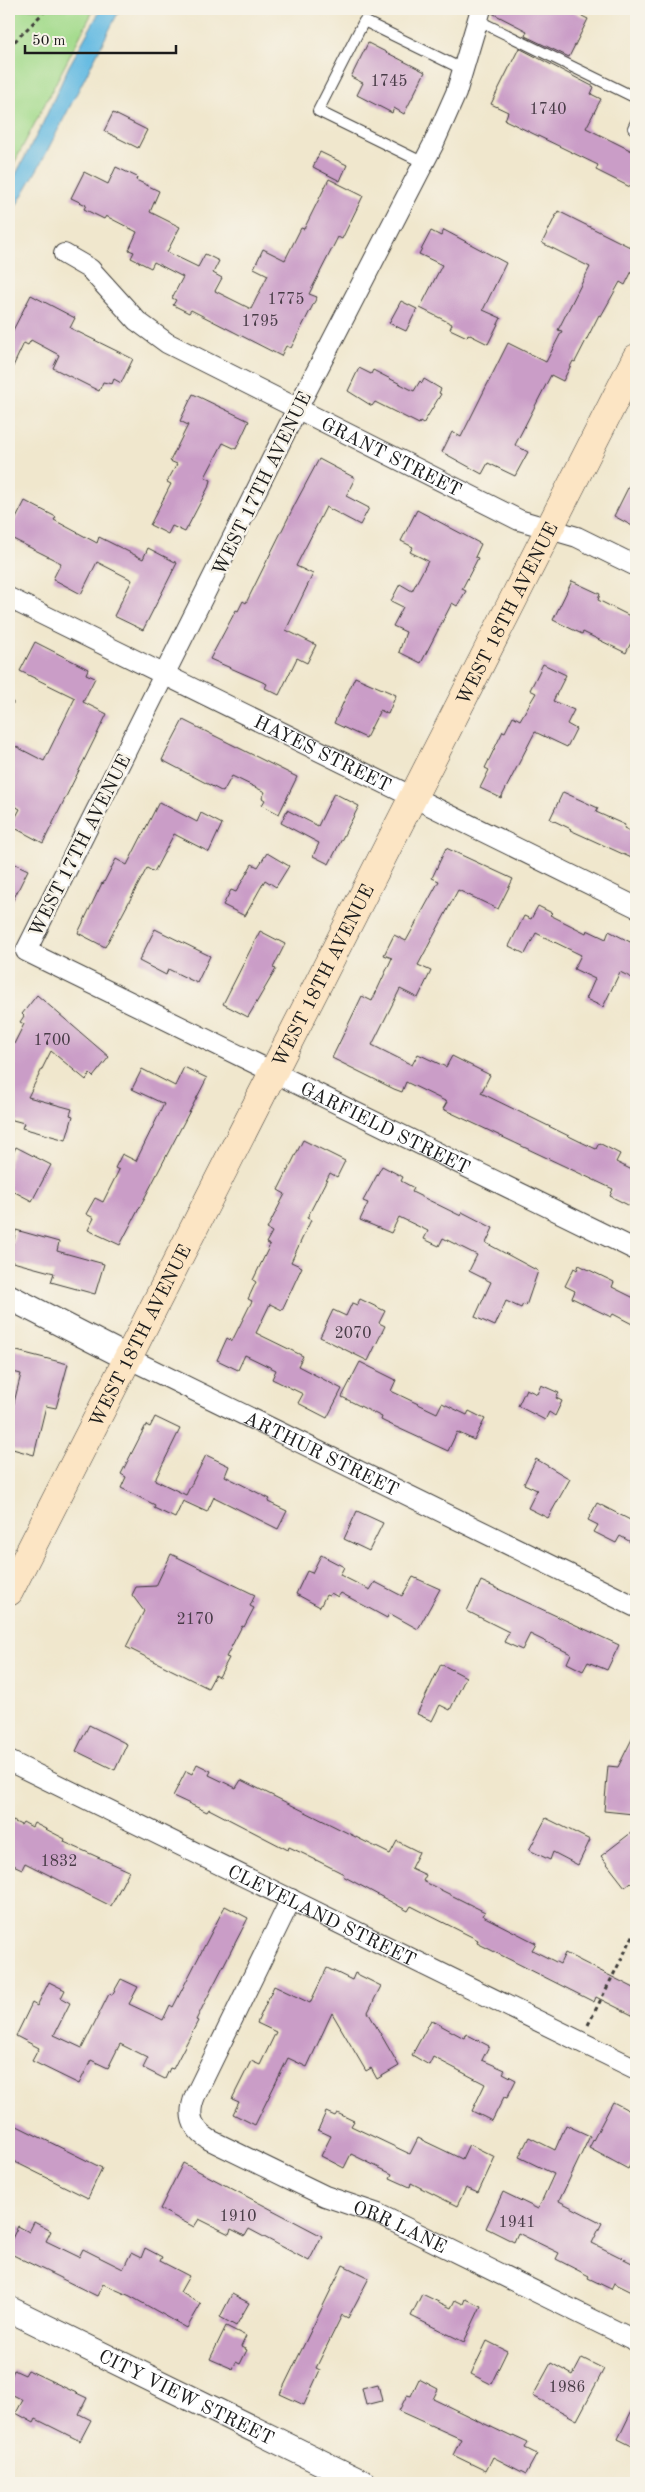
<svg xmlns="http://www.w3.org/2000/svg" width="645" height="2492" viewBox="0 0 645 2492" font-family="'Old Standard TT',serif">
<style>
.green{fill:#a4db8d;stroke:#607c54}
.water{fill:#66bbe2;stroke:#416c7f}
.building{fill:#ca9dc7}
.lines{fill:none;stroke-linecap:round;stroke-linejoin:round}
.service-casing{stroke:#3c3a37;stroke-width:12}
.minor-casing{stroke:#3c3a37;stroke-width:22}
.tertiary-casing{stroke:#3c3a37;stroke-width:27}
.secondary-casing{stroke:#3c3a37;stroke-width:29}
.path{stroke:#3c3a37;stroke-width:3;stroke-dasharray:4 4;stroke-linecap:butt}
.service{stroke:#fff;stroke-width:10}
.minor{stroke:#fff;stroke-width:20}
.tertiary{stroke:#fff;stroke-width:25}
.secondary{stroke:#fce5c4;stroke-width:28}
.labels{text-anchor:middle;stroke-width:5;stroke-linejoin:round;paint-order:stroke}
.number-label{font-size:16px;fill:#483c47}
.street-label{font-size:19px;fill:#1c1c1c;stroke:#f7f3e8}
</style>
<rect width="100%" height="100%" fill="#f7f3e8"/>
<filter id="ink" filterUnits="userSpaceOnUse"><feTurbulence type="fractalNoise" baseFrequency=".02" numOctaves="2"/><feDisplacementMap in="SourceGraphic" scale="10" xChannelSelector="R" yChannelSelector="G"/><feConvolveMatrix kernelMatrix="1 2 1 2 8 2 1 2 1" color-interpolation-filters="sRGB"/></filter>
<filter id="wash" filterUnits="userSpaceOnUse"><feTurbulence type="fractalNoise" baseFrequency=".0096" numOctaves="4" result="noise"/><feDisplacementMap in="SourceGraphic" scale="20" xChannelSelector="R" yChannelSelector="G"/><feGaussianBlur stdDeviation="1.12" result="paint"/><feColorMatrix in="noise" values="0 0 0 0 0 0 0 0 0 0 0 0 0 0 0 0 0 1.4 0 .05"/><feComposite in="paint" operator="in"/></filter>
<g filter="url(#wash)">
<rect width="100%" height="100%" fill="#f0e7cd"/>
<!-- green -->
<polygon class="green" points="9,9 94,9 9,173"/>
<!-- water -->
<polygon class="water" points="101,9 120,9 41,163 9,218 9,187 42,125 69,66"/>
<g id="blocks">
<!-- building -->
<g class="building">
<polygon points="493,9 568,9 588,19 569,57 525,36 527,31 492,13"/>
<polygon points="368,43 425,72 404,114 394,108 392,113 357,95 363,83 351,77"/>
<polygon points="519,48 594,87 591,94 601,99 586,128 636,153 636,190 596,170 598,165 505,120 508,112 491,104"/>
<polygon points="113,113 147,130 138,148 104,131"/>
<polygon points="320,152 347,165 340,181 313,167"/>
<polygon points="116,167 137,177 136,180 159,191 150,212 180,227 167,252 198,267 205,254 219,261 213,273 222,278 215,291 251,309 268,275 254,268 263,249 285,260 301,228 304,229 329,179 363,196 342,239 338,237 309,294 317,297 291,348 286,346 281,356 191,310 189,313 173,305 176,300 172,298 183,277 154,262 151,268 131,258 134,252 129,250 137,232 106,216 104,219 84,209 86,205 71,198 84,172 108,184"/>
<polygon points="558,211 636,250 636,263 625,285 620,282 601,316 599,315 575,362 573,361 563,381 551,375 515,445 528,452 515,476 488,463 482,474 442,452 452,432 461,437 508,343 546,362 562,331 558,330 590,267 542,243"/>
<polygon points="444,230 506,263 483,310 501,318 488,344 468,334 467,337 450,329 452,324 420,308 442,265 419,254 431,231 441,236"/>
<polygon points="31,295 75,318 70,328 133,359 121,383 114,379 112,384 103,382 99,391 53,368 59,355 31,340 28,345 24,343 9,375 9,338"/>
<polygon points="401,301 417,309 406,331 389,323"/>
<polygon points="359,368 371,374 373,370 414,391 420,381 422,383 424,379 441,389 439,393 441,394 423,424 420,422 419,424 375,402 372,406 348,391"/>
<polygon points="193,394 249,421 236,449 223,443 205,477 211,480 210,484 185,532 172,526 168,534 150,525 171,484 167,482 177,464 170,461 188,425 180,421"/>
<polygon points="319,459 355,478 346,496 369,508 360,525 326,507 296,566 313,574 286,630 316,645 307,663 297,658 279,695 265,688 267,684 210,659 236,610 238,611 243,601 246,603 295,504"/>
<polygon points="636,472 636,528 614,516"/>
<polygon points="25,501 56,517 54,520 97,543 99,537 143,559 148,548 177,563 143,630 114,616 132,580 97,562 81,594 53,579 61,563 9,537 9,532"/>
<polygon points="417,510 481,544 475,557 478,558 462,589 466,591 457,606 452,603 421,663 399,652 406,632 393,626 403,607 391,601 400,584 412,591 428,561 410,552 413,547 401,541"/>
<polygon points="572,581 600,594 598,600 636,619 636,632 626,653 583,632 582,634 553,620"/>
<polygon points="35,642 88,669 86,674 95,678 83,702 107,714 43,843 11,826 20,809 9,803 9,743 44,761 75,698 20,671"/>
<polygon points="543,664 566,675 553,701 574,710 567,724 576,729 567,747 535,732 501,798 480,788 489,770 485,768 503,731 505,732 513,716 520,720 536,693 530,690"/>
<polygon points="355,677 396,695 388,714 380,710 366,738 334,723"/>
<polygon points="183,720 297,777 279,814 262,805 265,800 262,798 265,792 232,776 223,792 162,760"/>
<polygon points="563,792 598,808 596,812 625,825 624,828 636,834 636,860 570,830 571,829 550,819"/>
<polygon points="334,793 359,806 329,864 313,856 319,843 281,823 287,810 318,826"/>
<polygon points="159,802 197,822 201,813 222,824 209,852 174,834 154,872 147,868 105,947 78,933 102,883 103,884 116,859 127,865"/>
<polygon points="446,848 513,879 498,909 458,890 418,965 431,971 418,998 400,989 372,1045 412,1065 418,1054 446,1067 452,1056 490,1075 481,1093 581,1142 596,1149 599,1143 620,1154 616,1162 636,1172 636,1209 610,1196 613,1189 443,1109 447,1102 406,1082 402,1092 394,1089 332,1058 362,996 372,1001 392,958 384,955 394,935 406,941 439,881 432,878"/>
<polygon points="267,853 289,866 276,887 265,880 245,916 223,905 231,890 236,892 252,864 258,867"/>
<polygon points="9,861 28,870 9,908"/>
<polygon points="538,906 552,913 550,915 586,933 587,930 606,939 609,931 636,945 636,980 620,972 603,1007 586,999 595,979 574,969 581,955 536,933 525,954 509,946 524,916 531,919"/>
<polygon points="155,929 210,956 197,983 168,969 166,975 139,961"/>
<polygon points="260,931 285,944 273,968 276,969 248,1017 223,1004"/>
<polygon points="37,995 109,1057 93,1077 90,1074 86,1080 51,1051 28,1097 72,1109 70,1115 73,1116 66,1140 22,1128 24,1123 9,1119 9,1054 24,1024 20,1022 24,1016 22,1014"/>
<polygon points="184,1067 207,1078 120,1245 88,1230 94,1218 86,1214 95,1198 103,1202 119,1170 115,1168 122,1154 136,1161 164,1104 132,1089 142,1069 175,1086"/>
<polygon points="303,1140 345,1161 337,1177 330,1173 307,1218 311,1220 291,1262 302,1267 282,1310 270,1304 256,1333 303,1356 298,1366 342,1389 327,1418 298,1403 303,1394 272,1379 276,1370 245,1355 238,1370 217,1360 227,1338 232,1341 252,1301 248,1299 256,1282 253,1280 270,1245 266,1243 272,1232 267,1229 285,1194 278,1190"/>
<polygon points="16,1147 51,1165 32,1201 9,1189 9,1161"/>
<polygon points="382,1166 403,1177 401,1181 414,1188 412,1192 461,1216 462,1212 493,1228 486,1243 538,1271 526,1306 523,1304 521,1308 506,1301 495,1326 475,1317 491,1282 469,1271 477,1255 443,1238 439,1246 424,1239 428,1231 399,1217 391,1233 360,1220 368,1203 363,1201"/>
<polygon points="16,1230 59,1242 57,1251 104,1264 95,1294 51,1282 54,1273 9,1261"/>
<polygon points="579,1265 614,1282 612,1287 636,1299 636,1326 613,1314 611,1317 572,1298 575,1291 565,1286 574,1268 577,1270"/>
<polygon points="360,1299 385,1311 379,1323 385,1326 368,1361 320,1337 333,1310 346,1316 352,1303 357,1305"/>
<polygon points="9,1349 68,1364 56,1408 46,1406 34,1455 9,1448 9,1423 21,1374 9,1371"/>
<polygon points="360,1362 396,1380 391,1391 437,1413 442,1403 467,1415 469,1411 485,1419 474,1440 457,1432 448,1451 385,1422 381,1420 382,1417 342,1397"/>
<polygon points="541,1385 559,1393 556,1398 562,1401 555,1416 549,1412 545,1420 518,1406 526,1389 537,1394"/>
<polygon points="155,1417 180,1429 155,1480 186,1495 206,1455 229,1466 225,1476 270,1499 268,1502 287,1511 278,1529 214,1497 207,1512 183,1501 175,1518 154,1508 155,1505 121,1488 126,1477 121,1474 146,1425 150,1427"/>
<polygon points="536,1459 570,1479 548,1518 528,1508 537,1490 524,1484"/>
<polygon points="597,1503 636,1523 636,1545 620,1536 616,1543 594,1532 598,1525 588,1520"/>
<polygon points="357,1511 383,1523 369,1551 344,1539"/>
<polygon points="171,1554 255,1595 250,1606 254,1608 244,1627 242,1626 226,1657 229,1658 219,1677 215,1675 208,1688 126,1647 144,1611 132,1595 136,1587 156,1586"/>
<polygon points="321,1555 344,1567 340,1575 370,1590 375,1582 402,1596 413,1577 440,1589 418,1629 389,1613 387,1618 341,1593 338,1597 331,1593 329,1596 326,1595 320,1607 296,1594 307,1571 312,1573"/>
<polygon points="481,1581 619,1645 607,1670 588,1662 583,1671 567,1663 571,1654 530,1634 522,1650 504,1642 509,1632 467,1611"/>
<polygon points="441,1664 466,1677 450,1710 440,1705 432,1721 417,1714"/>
<polygon points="89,1725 127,1744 115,1770 76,1751"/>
<polygon points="636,1731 636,1784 633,1814 604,1811 608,1766 618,1767"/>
<polygon points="197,1764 211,1771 209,1775 236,1788 241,1780 390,1854 397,1841 419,1852 411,1868 426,1875 423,1881 485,1912 483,1916 536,1943 532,1950 560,1964 565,1953 636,1989 636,2017 596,1997 594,2002 477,1943 478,1940 411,1906 408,1911 343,1876 344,1874 304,1854 289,1847 288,1850 209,1809 207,1812 173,1796 186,1771 192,1774"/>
<polygon points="546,1818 590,1840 578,1865 553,1852 550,1860 529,1850"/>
<polygon points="13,1821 21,1825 23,1822 32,1827 34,1823 65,1839 64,1842 129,1871 111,1906 25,1863 22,1869 9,1863 9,1831"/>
<polygon points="636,1829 636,1878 625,1887 601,1856"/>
<polygon points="225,1906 248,1918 212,1988 196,2020 198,2021 173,2069 170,2068 165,2079 143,2068 148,2058 120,2044 108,2068 91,2060 79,2084 32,2061 39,2048 16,2036 32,2003 37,2006 49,1982 65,1990 61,1998 70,2003 54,2035 82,2048 109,1994 112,1995 121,1979 138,1987 129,2004 163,2020 170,2005 173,2007"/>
<polygon points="327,1968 352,1980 355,1973 381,1986 368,2012 399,2066 377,2079 371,2068 366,2071 332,2013 307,2067 288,2058 255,2125 233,2114 239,2102 232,2099 251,2061 260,2065 276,2032 257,2023 274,1986 310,2003"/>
<polygon points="431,2020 464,2038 466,2034 489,2046 482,2060 505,2070 503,2073 516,2080 507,2098 504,2097 492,2121 472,2111 485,2084 433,2057 429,2065 412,2055"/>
<polygon points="613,2102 636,2114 636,2153 628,2169 589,2148"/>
<polygon points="326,2112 335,2116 337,2113 354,2121 351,2126 410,2154 418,2138 462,2159 469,2144 495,2157 478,2193 466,2188 457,2206 411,2183 410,2187 390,2178 392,2174 351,2154 344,2168 321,2156 331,2136 318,2130"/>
<polygon points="9,2122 102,2168 88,2198 9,2159"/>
<polygon points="566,2125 590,2136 559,2201 602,2223 592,2243 636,2265 636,2294 614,2283 611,2289 588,2278 589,2276 556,2259 559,2253 518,2233 514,2242 486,2228 503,2192 538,2209 554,2174 519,2157 529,2137 555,2150"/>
<polygon points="183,2163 322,2236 309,2261 249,2229 245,2236 231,2229 229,2234 199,2219 194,2227 160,2209"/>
<polygon points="34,2222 51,2231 46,2241 79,2257 83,2249 123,2269 131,2253 141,2258 145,2248 162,2257 160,2261 189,2276 180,2292 201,2304 187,2328 130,2296 103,2284 97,2296 9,2253 9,2245 18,2226 29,2232"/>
<polygon points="343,2265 369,2278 348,2318 342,2315 316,2368 320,2370 304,2405 280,2394"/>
<polygon points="232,2294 249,2303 236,2326 220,2317"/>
<polygon points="422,2294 451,2308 455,2300 463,2304 465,2299 481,2306 464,2342 411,2316"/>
<polygon points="226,2326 246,2336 241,2347 247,2350 240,2364 236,2362 233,2369 210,2359"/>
<polygon points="487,2341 507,2351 491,2384 471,2374"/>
<polygon points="582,2358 604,2369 577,2420 533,2396 551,2363 573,2375"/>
<polygon points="14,2370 25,2375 28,2370 87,2398 79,2414 91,2420 80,2441 36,2419 34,2423 16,2413 23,2400 9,2393 9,2381"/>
<polygon points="419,2379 438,2389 433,2399 512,2437 513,2435 528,2442 525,2448 537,2454 526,2474 493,2457 486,2471 453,2455 461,2439 399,2411 407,2395 411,2396"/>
<polygon points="378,2384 382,2401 366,2405 362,2388"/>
<polygon points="636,2402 636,2448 618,2439"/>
</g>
</g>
</g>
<g filter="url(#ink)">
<use href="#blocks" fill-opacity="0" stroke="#3c3a37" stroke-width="1"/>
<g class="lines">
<defs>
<g id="service">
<polyline points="477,20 636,98"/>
<polyline points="636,122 633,128 636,130"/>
<polyline points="424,163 318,111 364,21 462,69"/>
</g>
<g id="minor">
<path id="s1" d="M481,9L456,93L433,145L297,409L26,951L636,1250"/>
<path id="s2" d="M64,254L90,269L137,321L167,343L519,520L577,537L636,566"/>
<path id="s3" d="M9,598L636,907"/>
<path id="s4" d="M128,1358L636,1607"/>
<path id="s5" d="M9,1761L636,2069"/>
<path id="s6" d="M291,1899L195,2096C187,2116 192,2129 210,2140L325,2196L378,2214L636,2341"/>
</g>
<g id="tertiary">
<polyline points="9,1297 128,1358"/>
<path id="s7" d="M9,2309L363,2483"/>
</g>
<g id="secondary">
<path id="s8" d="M9,1592L636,358"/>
</g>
</defs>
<!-- service casing -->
<use href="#service" class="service-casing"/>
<!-- minor casing -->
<use href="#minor" class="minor-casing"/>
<!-- tertiary casing -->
<use href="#tertiary" class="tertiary-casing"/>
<!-- secondary casing -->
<use href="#secondary" class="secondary-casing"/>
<!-- path -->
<g class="path">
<polyline points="9,47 47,9"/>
<polyline points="9,701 12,703 10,708"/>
<polyline points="588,2025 636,1930"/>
</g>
<!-- service -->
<use href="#service" class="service"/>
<!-- minor -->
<use href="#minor" class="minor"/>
<!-- tertiary -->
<use href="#tertiary" class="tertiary"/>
<!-- secondary -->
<use href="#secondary" class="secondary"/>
</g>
</g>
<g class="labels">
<!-- number labels -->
<g class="number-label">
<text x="389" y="86">1745</text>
<text x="548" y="114">1740</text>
<text x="286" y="304">1775</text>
<text x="260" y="326">1795</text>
<text x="52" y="1045">1700</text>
<text x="353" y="1338">2070</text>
<text x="195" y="1624">2170</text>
<text x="59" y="1866">1832</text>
<text x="238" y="2221">1910</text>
<text x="517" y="2227">1941</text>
<text x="567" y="2392">1986</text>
</g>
<!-- street labels -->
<g class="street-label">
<text dy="7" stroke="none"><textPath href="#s2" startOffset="389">GRANT STREET</textPath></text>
<text transform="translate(261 483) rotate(-64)" y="7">WEST 17TH AVENUE</text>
<text dy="7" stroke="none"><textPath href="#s8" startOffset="1098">WEST 18TH AVENUE</textPath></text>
<text dy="7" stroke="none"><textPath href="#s3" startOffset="350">HAYES STREET</textPath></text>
<text transform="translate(79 845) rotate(-63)" y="7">WEST 17TH AVENUE</text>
<text dy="7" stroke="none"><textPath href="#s8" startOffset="692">WEST 18TH AVENUE</textPath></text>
<text dy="7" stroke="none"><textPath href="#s1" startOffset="1448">GARFIELD STREET</textPath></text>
<text dy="7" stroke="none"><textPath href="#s8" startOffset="288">WEST 18TH AVENUE</textPath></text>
<text dy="7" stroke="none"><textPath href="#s4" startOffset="216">ARTHUR STREET</textPath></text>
<text dy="7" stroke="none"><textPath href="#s5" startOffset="349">CLEVELAND STREET</textPath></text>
<text dy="7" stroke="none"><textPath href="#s6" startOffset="480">ORR LANE</textPath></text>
<text dy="7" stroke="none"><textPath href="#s7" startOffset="198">CITY VIEW STREET</textPath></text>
</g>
</g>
<!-- margin -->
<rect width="645" height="2492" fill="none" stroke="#f7f3e8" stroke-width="30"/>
<!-- scale -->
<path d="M25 45v8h151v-8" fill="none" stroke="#1c1c1c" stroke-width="2.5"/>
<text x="32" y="45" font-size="15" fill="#1c1c1c" stroke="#f7f3e8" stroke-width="4" paint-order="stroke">50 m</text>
</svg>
